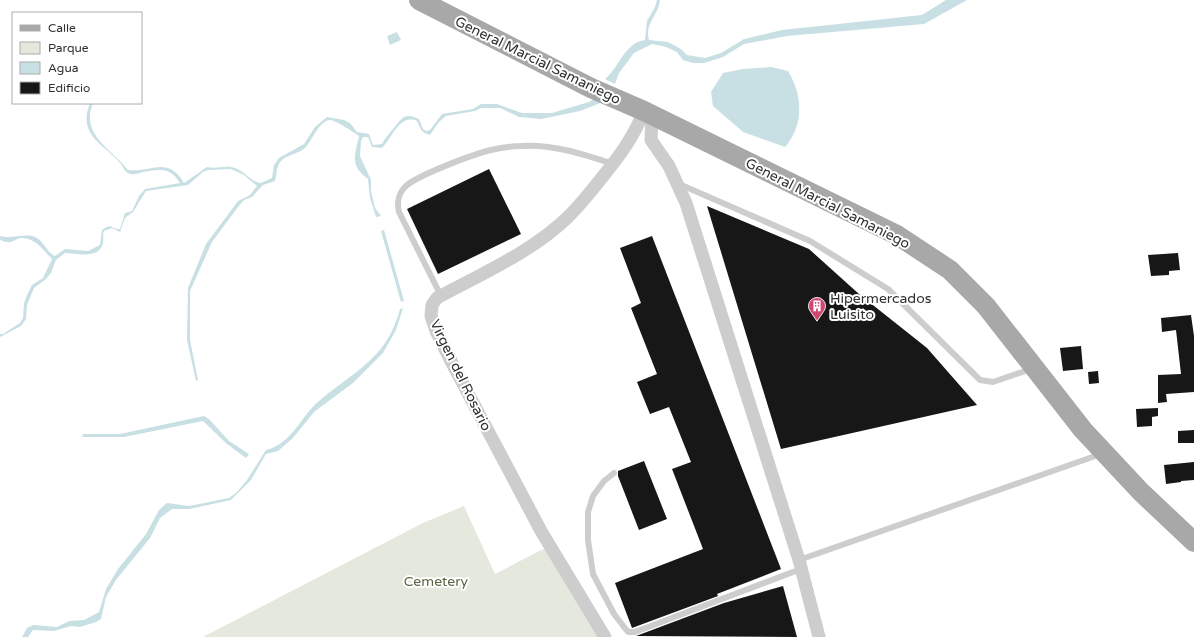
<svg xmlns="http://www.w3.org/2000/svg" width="1194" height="637" viewBox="0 0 1194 637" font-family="'Varela Round',sans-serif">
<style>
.green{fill:#e5e8dd}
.water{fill:#c8e0e4}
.building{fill:#171717}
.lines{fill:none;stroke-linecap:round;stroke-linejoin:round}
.service{stroke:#cdcdcd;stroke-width:6}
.minor{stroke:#cdcdcd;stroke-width:13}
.primary{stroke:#a8a8a8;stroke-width:20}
.labels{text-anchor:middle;stroke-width:4;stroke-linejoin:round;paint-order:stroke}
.street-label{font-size:14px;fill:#303030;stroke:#fff}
.poi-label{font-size:14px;fill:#303030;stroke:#fff;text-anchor:start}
.park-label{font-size:14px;fill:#5b6642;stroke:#fff}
</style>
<rect width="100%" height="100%" fill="#fff"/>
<!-- green -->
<polygon class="green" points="464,506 495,574 545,548 600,637 203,637 423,523"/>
<!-- water -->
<g class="water">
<path d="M657,0H660C659,15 644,23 649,40L668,42L681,49L687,55L705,58L721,53L744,39L782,30L922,15L946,0H967L924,24L787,36L744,44L723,57L704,63H693L683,60L677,52L666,47L652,44L634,53L619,73L615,84L605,79C619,68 624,43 645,40L647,21L655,7Z"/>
<polygon points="397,32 401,40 390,45 387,36"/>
<path d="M771,67L788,71C803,96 804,125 785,147L743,132L713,106L711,92L723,73L743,69Z"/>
<path d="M595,98L603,102L580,111L541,119L519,117L500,108H481L475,111L446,116L439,122L430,135C421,133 420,128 417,121C400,113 392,138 382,148L372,147L368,137H363L361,141L360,156L371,180V191L375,208L381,216L376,217L370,198L368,179C349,165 355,155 359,136C355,133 335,120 330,120C320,120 312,140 306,147C299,154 289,154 282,160C276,165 277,174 275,181L263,185L252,197L244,200L238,207L212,242L190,291V340L198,380L196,381L187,340L188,288L206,244L238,201L250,195L257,186L244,175L231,169L208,170L203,172L188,185L146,191L133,212L125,218L120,232L112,228L104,231C102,235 104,239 103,243C99,260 77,253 65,253L56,260L51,273L46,279L34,288L27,305L26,319L21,326L0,337V334H3L20,323L23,318L24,303L27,295L32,285L43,278L52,259C44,251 35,237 21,238C11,240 14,245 0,240V236C11,239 21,234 32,236C43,238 46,252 55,256L65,249L88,251L100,245L102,230C112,222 111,229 120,229L125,213L132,211L139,196L145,189L180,183C170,167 161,169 143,172C139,173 134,175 131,174C125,173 124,168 121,164C104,144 77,136 90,103H93C80,135 111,148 128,170C153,173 167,155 184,183L207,167C215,169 223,166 231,167C244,169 250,182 261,183L272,178L274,165L279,158L304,144L315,127L327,117L344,120L350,123L357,132L369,134L373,145L382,144C385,138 389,134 393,129C402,118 404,112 419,119L423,129L426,131L430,130L442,114L473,109L481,104H497L522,113H552L589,102Z"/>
<polygon points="384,230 404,301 401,302 381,231"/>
<path d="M403,308L396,330L383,353L353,383L314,412L293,438L278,451L266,454L251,480L231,500L189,509H172L160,518L150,538L116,580L106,597L101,619L96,622L80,627L71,626L54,631L33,630L28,637H22L27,628L33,625L57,627L69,621L84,620L99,612L106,589L118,569L146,534L159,510L167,503L189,506L229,498L237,492L247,480L266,450C292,444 300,417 319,401C354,371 387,359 400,309Z"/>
<polygon points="204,416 209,419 229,441 249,454 246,458 227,444 203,421 124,437 82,437 83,434 120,434"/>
</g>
<!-- building -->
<g class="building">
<polygon points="489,169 521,234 438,274 407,209"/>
<polygon points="707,206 809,249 859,294 927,348 977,405 781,449"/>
<polygon points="652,236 781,569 717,594 718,596 632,628 615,583 703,549 672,469 691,462 669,407 650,414 637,382 657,374 631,308 641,303 620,248"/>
<polygon points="1178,253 1180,270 1169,271 1169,275 1151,276 1148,255"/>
<polygon points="1191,315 1194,336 1194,392 1166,394 1167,402 1158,403 1158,375 1181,374 1176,330 1162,332 1161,318"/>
<polygon points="1081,346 1083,369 1063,371 1060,348"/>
<polygon points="1098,371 1099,383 1089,384 1088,372"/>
<polygon points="1158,408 1158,416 1152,417 1152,426 1137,427 1136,409"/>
<polygon points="1194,430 1194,443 1178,443 1178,431"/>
<polygon points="644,461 667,519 639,530 618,476 618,471"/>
<polygon points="1194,462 1194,480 1181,481 1181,482 1166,484 1164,465"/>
<polygon points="783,586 797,637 636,636 724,603"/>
</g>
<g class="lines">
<!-- service -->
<g class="service">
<polyline points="679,184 810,241 888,289 980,380 993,382 1031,369"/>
<path d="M441,296L399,212C397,204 398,194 405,187C415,176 474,154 491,150C500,148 512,146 521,146C553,144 583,154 613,164"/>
<polyline points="614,473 604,481 593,496 588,512 588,540 593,574 614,614 628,632 635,632 801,569"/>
<polyline points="799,560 1101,454"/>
</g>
<!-- minor -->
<g class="minor">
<polyline points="652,115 651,140 669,166 686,203 799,560 819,637"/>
<path d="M605,637L541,531L452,363L436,331L431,316L432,305L437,298C481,274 532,252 568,217C581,204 593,189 604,175C621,154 634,136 644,111"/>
</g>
<!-- primary -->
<polyline class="primary" points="419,0 591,88 644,111 897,235 950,270 986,306 1083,430 1141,492 1194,542"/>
</g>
<!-- icons -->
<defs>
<symbol id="building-pin" viewBox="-11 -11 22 30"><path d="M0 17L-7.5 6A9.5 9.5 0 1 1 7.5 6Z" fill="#d04870" stroke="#fff"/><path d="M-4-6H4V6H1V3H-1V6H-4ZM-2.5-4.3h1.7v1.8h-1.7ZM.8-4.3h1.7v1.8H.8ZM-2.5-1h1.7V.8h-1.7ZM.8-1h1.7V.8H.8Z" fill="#fff"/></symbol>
</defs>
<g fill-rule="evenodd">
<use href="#building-pin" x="807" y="296" width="20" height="27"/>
</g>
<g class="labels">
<!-- street labels -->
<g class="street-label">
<text transform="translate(538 60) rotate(26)" y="5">General Marcial Samaniego</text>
<text transform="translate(828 203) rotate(27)" y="5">General Marcial Samaniego</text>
<text transform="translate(461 375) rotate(64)" y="5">Virgen del Rosario</text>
</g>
<!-- poi labels -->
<g class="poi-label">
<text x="830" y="303">Hipermercados<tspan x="830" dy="16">Luisito</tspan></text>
</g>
<!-- park labels -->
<g class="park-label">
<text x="436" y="586">Cemetery</text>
</g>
</g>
<!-- legend -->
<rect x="12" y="12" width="130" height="92" fill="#ffffff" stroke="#acacac"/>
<rect x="20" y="25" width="20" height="6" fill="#a8a8a8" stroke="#acacac"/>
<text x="48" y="32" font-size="12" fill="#303030">Calle</text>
<rect x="20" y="42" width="20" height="12" fill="#e5e8dd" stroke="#acacac"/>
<text x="48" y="52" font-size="12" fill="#303030">Parque</text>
<rect x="20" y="62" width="20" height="12" fill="#c8e0e4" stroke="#acacac"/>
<text x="48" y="72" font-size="12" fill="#303030">Agua</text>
<rect x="20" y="82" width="20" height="12" fill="#171717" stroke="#acacac"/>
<text x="48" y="92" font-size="12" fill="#303030">Edificio</text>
</svg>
